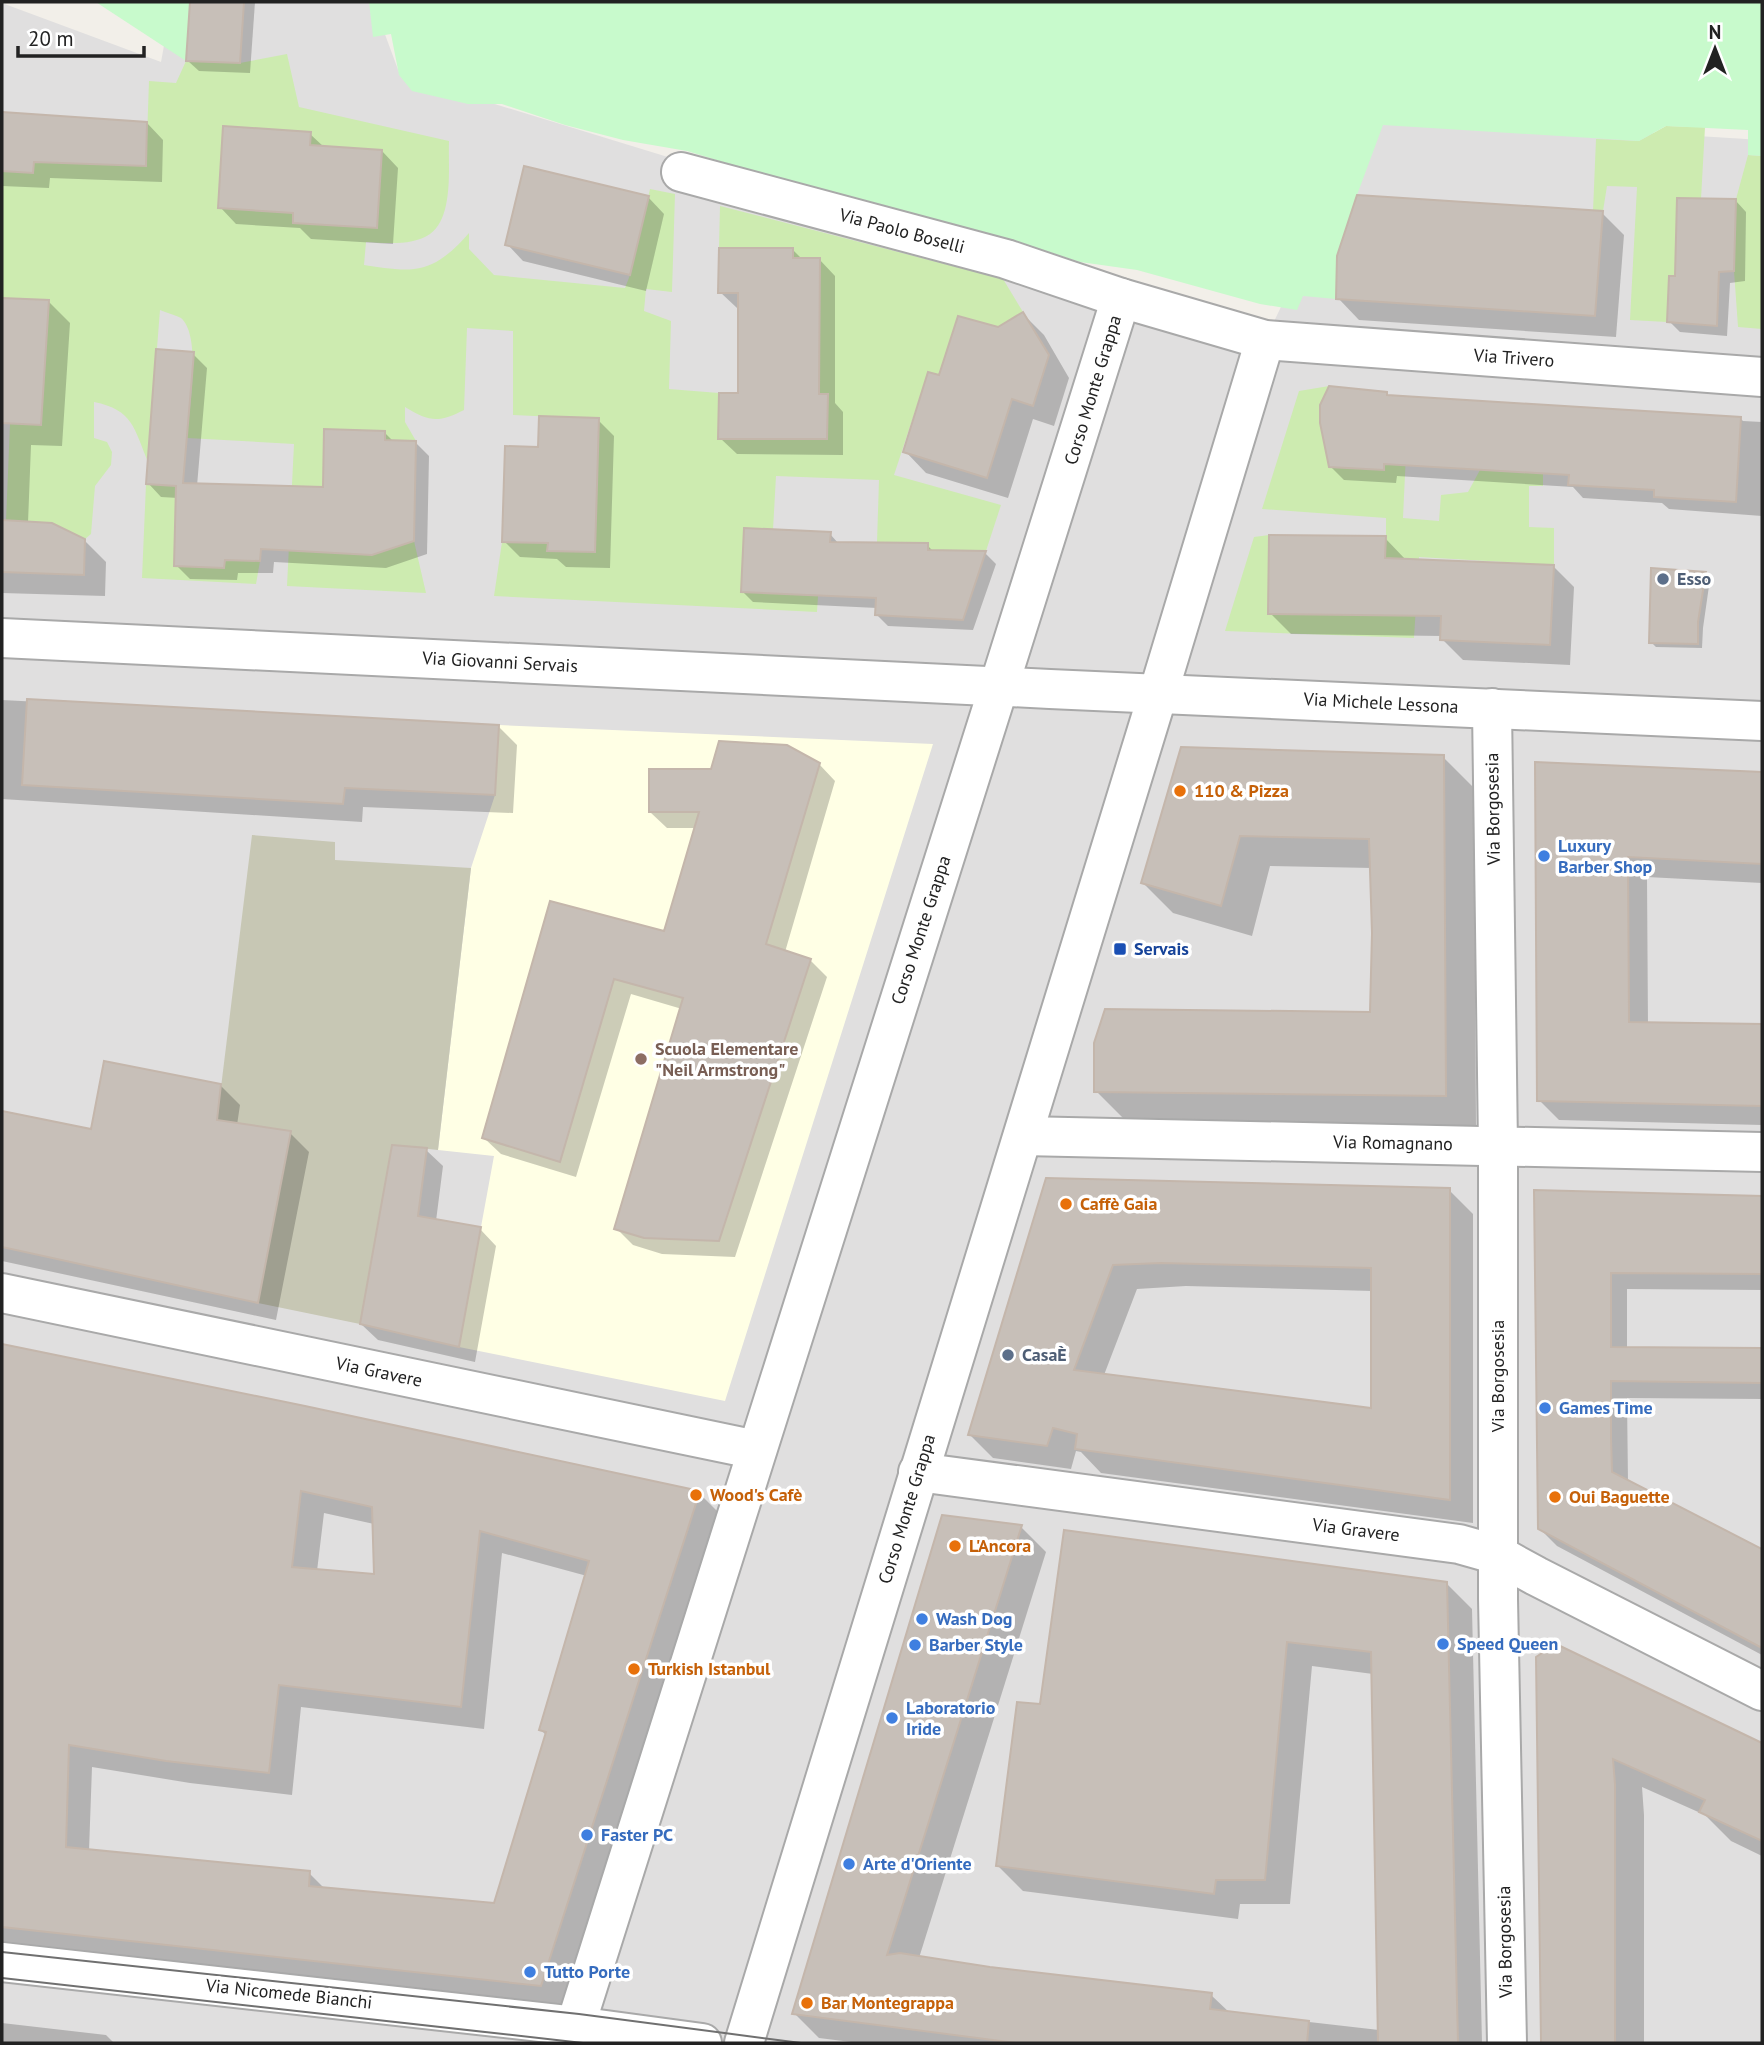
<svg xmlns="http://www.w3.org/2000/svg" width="1764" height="2045" viewBox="0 0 1764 2045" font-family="'PT Sans',sans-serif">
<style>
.residential{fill:#e0dfdf}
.education{fill:#ffffe5}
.construction{fill:#c7c7b4}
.grass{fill:#cdebb0}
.park{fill:#c8facc}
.shadow{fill:#0003;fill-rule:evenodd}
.building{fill:#c7bfb8;stroke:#c4b6ab;stroke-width:2;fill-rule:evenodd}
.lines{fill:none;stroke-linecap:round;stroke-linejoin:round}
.minor-casing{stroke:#a9a9a9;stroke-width:42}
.tertiary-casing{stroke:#a9a9a9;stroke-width:42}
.minor{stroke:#fff;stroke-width:38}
.tertiary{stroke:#fff;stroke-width:38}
.tram{stroke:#707070;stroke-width:2}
.service-dot{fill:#5c6f8a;stroke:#fff;stroke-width:2.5}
.food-dot{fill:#e8710a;stroke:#fff;stroke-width:2.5}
.shop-dot{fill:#3f7fe0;stroke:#fff;stroke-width:2.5}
.transit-dot{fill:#1a4fb4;stroke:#fff;stroke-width:2.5}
.education-dot{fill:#8d6e63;stroke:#fff;stroke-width:2.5}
.labels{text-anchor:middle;stroke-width:7;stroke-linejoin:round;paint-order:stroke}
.street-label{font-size:18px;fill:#222;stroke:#fff}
.service-label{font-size:18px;font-weight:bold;fill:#4e5e75;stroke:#fff;text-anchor:start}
.food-label{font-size:18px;font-weight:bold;fill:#c56008;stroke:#fff;text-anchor:start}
.shop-label{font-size:18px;font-weight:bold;fill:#366cbe;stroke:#fff;text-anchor:start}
.transit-label{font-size:18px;font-weight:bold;fill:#164399;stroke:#fff;text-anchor:start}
.education-label{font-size:18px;font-weight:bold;fill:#785e54;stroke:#fff;text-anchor:start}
</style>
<rect width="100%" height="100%" fill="#f2efe9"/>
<!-- residential -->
<polygon class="residential" points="172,2 373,2 400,75 1265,340 1373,116 1762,140 1762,2043 2,2043 2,3 161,62"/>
<!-- education -->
<polygon class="education" points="499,725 933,744 725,1401 459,1347 494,1156 438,1150 471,868 495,795"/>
<!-- construction -->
<polygon class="construction" points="252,835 335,842 335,860 471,868 438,1150 392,1145 360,1324 258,1303 291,1132 217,1120"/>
<!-- grass -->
<g class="grass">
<path d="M287,54L299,107L449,141C448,167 454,217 430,234C413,246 386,243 366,242L364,265C379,267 400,271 414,269C437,267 455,249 469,233V249L494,275L625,288L630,275L650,189L675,194L672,292L646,289L644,311L671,321L669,389L719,393V439H827L828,394H819L820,258H793V248H719L720,206L1003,279L1023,312L998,327L958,316L939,375L928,372L894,475L1001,505L986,551L928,550L927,543L877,542L879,480L776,476L773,530L744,529L741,592L818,596L817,612L494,596L502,542L548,543V551L594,552L599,419L513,415V331L467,328L464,410C439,423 429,422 405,407V422L416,441L385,440V431L324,429L321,552L414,541L426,593L287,586L294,444L187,438C189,411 202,336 181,318C176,315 166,313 160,310L148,462C134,428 133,410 94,402V438L107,442L112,452L111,465L95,486L91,534L85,539L52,523L6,521L10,424L41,425L49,300L2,298V171L33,173L34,162L146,166L149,81L176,83L186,61L240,63Z"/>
<polygon points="1666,126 1705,127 1701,199 1677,198 1675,276 1669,276 1667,322 1630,320 1637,187 1607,186 1603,211 1593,211 1596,139 1639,141"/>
<polygon points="1748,155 1762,156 1762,329 1738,327 1734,271 1736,199"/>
<polygon points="1329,386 1320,405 1320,423 1329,467 1383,470 1386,424 1407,432 1403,518 1439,521 1441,495 1468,492 1480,470 1528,473 1531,444 1543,471 1543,486 1529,486 1529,527 1554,528 1554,565 1419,557 1414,638 1225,631 1254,537 1269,535 1386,536 1386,518 1262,509 1299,391"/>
<polygon points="146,484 176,486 174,566 224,568 225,560 260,561 256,584 142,578"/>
</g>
<!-- park -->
<g class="park">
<polygon points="96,2 190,2 186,61 108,10"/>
<polygon points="369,2 1762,2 1762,156 1748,155 1748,130 1666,126 1639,141 1383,125 1357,195 1337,256 1336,299 1303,296 1297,310 1260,304 1137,270 1080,262 1006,238 887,209 797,185 687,151 623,140 565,125 502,104 468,104 412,91 399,75 391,34 373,37"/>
</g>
<!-- shadow -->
<g class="shadow">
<polygon points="193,2 255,2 250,73 199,71 188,61"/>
<polygon points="2,114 147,123 163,140 162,182 50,178 49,188 2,186"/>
<polygon points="310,134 324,147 382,151 398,168 393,244 311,239 300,228 236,224 220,207"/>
<polygon points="648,197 664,214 646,291 523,261 507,244"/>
<polygon points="1736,201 1746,212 1745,281 1730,283 1727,336 1680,332 1669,321 1676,278"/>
<polygon points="1602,213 1624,235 1616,337 1359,320 1338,298"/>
<polygon points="793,250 802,259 819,259 835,276 835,403 843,412 843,455 737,454 720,438 739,395 740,308 737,308 720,292"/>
<polygon points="2,299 48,301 70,323 62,446 31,445 28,523 84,540 106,562 105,596 2,593"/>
<polygon points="1023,314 1044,335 1069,378 1054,426 1033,419 1008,498 926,473 905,451 941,378 998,329"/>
<polygon points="193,354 207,368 197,486 324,489 385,433 394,442 415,442 429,456 427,554 386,568 274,562 273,573 238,573 237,580 190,579 176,565 178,498 161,497 148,483"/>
<polygon points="1387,394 1390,397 1740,418 1743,421 1762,422 1762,516 1669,509 1662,503 1583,498 1573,487 1397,476 1396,483 1344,480 1330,466"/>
<polygon points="598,420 614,436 610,568 566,567 557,559 520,557 504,541 540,449"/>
<polygon points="830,534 839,544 927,545 934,552 985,553 996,564 973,630 888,626 877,615 877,608 753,602 742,591"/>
<polygon points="1385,538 1406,560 1553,566 1574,587 1570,665 1463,660 1442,639 1442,636 1291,634 1270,613"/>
<polygon points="1705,574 1710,579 1703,628 1702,648 1656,647 1651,642"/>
<polygon points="2,700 498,726 517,745 513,813 363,807 362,822 2,799"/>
<polygon points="1183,749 1443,757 1474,788 1476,1126 1127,1122 1096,1091 1371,1014 1373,933 1372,868 1270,866 1252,936 1173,913 1143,883"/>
<polygon points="819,764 835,781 785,952 810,960 827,977 735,1257 662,1254 633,1245 616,1228 682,1009 631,994 576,1177 501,1154 484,1138 552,903 665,933 696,828 667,828 650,812 712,771"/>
<polygon points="1537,764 1762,774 1762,883 1647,877 1648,1025 1762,1027 1762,1125 1559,1120 1539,1100"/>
<polygon points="221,1086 240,1105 237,1125 290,1133 309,1152 276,1320 2,1261 2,1113 92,1131"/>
<polygon points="426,1150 443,1166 436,1221 480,1229 496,1246 475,1362 378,1340 361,1324"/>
<path d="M1047,1180L1449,1190L1473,1214V1523L1101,1473L1081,1452L1076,1451L1071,1469L993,1458L970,1435ZM1186,1286L1373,1291V1410L1104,1375L1137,1289Z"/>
<polygon points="1535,1192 1762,1197 1762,1290 1627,1289 1627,1349 1762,1350 1762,1399 1627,1398 1628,1483 1762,1551 1762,1655 1557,1546 1539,1528"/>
<path d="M2,1346L305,1407L699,1493L722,1516L564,2008L2,1946ZM324,1513L374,1524L376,1576L317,1571ZM502,1553L587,1576L541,1730L547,1736L495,1905L325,1889L309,1873L89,1851L92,1767L190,1783L292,1795L301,1707L484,1729Z"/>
<polygon points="1021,1527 1046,1552 919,1958 990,1968 1211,1995 1230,2013 1379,2030 1373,1674 1312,1666 1290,1904 1240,1904 1238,1919 1023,1891 998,1866 1042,1706 1446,1583 1472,1609 1482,2043 859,2043 819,2038 794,2013"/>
<polygon points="1538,1658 1717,1724 1762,1745 1762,1856 1731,1841 1705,1815 1642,1787 1644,1815 1644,2043 1542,2043"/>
<polygon points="2,2023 106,2035 114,2043 2,2043"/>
</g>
<!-- building -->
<g class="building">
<polygon points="190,2 244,2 240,63 186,61"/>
<polygon points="2,112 147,122 146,166 34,162 33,173 2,171"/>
<polygon points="223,126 311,132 310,145 382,150 377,228 293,223 293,213 218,208"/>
<polygon points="524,166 649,196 630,275 505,245"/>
<polygon points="1357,195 1603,211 1595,316 1336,299 1337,256"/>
<polygon points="1677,198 1736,199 1734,271 1719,272 1717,326 1667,322 1669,276 1675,276"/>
<polygon points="719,248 793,248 793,258 820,258 819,394 828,394 827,439 718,439 719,393 738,393 738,293 718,293"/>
<polygon points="2,298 49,300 41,425 2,423"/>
<polygon points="1023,312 1049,355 1033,406 1012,399 987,478 903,452 928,372 939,375 958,316 998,327"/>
<polygon points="156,349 194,352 183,483 323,487 324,429 385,431 385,440 416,441 414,541 372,555 261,549 260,561 225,560 224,568 174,566 176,486 146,484"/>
<polygon points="1329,386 1387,392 1387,395 1741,417 1736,502 1654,497 1654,490 1568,485 1569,475 1384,464 1384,470 1329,467 1320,423 1320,405"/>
<polygon points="539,416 599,418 595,552 547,551 548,543 502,542 505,446 538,447"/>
<polygon points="2,520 52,523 85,539 84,575 2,572"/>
<polygon points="744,528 831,532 830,542 928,543 928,550 986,551 963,620 875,615 876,598 741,592"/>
<polygon points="1269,535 1386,536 1385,558 1554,565 1550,645 1440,640 1441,616 1268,614"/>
<polygon points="1651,568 1706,572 1698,622 1698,644 1649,643"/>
<polygon points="27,699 499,725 495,795 345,788 343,804 22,785"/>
<polygon points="719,741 787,745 820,763 766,944 811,959 719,1241 644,1238 614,1229 683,998 614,979 560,1162 482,1138 550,901 664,931 699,812 649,812 649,769 711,769"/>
<polygon points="1181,747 1444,755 1446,1096 1094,1092 1094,1043 1105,1009 1370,1012 1372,933 1369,839 1240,836 1221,906 1141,883"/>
<polygon points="1535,762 1762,772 1762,864 1628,857 1629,1022 1762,1024 1762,1106 1537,1101"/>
<polygon points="104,1061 221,1084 217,1120 291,1131 258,1303 2,1247 2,1111 91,1129"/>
<polygon points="392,1145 427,1148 418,1216 481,1227 459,1347 360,1324"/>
<path d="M1046,1178L1450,1188V1500L1075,1449L1077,1434L1053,1428L1047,1446L968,1435ZM1161,1263L1371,1268V1408L1074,1370L1113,1265Z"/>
<polygon points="1534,1190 1762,1196 1762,1274 1611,1273 1611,1347 1762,1348 1762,1383 1611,1381 1611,1438 1612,1472 1762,1549 1762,1648 1538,1529"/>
<path d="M2,1344L305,1406L700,1491L541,1986L2,1927ZM301,1491L372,1507L374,1574L292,1567ZM480,1531L589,1561L539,1730L546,1732L494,1903L309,1886L310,1871L66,1847L69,1745L166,1761L269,1773L279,1685L461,1707Z"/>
<polygon points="942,1515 1022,1525 887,1955 900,1953 990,1967 1212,1993 1210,2009 1309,2021 1307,2043 1016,2043 792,2014"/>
<polygon points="1064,1530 1447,1582 1458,2043 1378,2043 1371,1652 1287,1642 1265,1880 1216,1880 1214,1894 996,1866 1017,1702 1040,1704"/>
<polygon points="1556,1644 1762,1743 1762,1841 1699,1812 1705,1800 1613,1759 1615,1784 1615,2043 1541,2043 1536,1657"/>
</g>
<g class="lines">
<defs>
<g id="minor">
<polyline points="681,172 1006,259 1121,298 1265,340 1762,377"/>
<polyline points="999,686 1121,298"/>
<polyline points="1158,694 1265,340"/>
<polyline points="1492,708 1498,1146 1498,1599 1507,2043"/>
<polyline points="1023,1136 1762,1152"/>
<polyline points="2,1293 757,1450"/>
<polyline points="918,1472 1459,1544 1498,1555 1536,1576 1762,1691"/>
<polyline points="2,1962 576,2026 702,2043"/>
</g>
<g id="tertiary">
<polyline points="2,638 1050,689 1762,721"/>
<polyline points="570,2043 999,686"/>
<polyline points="744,2043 1158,694"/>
</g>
</defs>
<!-- minor casing -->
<use href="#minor" class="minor-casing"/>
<!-- tertiary casing -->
<use href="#tertiary" class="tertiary-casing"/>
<!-- minor -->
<use href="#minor" class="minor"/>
<!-- tertiary -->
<use href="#tertiary" class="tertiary"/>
<!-- tram -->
<g class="tram">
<polyline points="2,1952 579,2014 801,2043"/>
<polyline points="2,1978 583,2043"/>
</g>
</g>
<!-- markers -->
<g class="service-dot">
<circle cx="1663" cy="579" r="7"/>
<circle cx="1008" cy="1355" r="7"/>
</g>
<g class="food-dot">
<circle cx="1180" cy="791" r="7"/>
<circle cx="1066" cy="1204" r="7"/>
<circle cx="696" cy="1495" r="7"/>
<circle cx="1555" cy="1497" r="7"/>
<circle cx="955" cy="1546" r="7"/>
<circle cx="634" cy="1669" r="7"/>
<circle cx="807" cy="2003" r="7"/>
</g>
<g class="shop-dot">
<circle cx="1544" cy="856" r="7"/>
<circle cx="1545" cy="1408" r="7"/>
<circle cx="922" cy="1619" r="7"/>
<circle cx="1443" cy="1644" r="7"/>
<circle cx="915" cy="1645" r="7"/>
<circle cx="892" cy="1718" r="7"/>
<circle cx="587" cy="1835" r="7"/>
<circle cx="849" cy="1864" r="7"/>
<circle cx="530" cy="1972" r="7"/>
</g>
<rect class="transit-dot" x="1113" y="942" width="14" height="14" rx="3.5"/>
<circle class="education-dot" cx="641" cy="1059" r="7"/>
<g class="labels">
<!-- street labels -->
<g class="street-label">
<text transform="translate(902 231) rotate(15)" y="6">Via Paolo Boselli</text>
<text transform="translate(1514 358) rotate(4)" y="6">Via Trivero</text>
<text transform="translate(1093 390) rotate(-73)" y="6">Corso Monte Grappa</text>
<text transform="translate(500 662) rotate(3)" y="6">Via Giovanni Servais</text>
<text transform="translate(1381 703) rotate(3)" y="6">Via Michele Lessona</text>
<text transform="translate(1493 809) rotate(-91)" y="6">Via Borgosesia</text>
<text transform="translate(921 930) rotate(-72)" y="6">Corso Monte Grappa</text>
<text transform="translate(1393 1143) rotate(1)" y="6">Via Romagnano</text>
<text transform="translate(379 1372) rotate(12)" y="6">Via Gravere</text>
<text transform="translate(1498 1376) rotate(-90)" y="6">Via Borgosesia</text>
<text transform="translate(907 1509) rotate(-73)" y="6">Corso Monte Grappa</text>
<text transform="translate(1356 1530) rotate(7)" y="6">Via Gravere</text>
<text transform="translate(1505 1942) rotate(-91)" y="6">Via Borgosesia</text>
<text transform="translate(289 1994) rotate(6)" y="6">Via Nicomede Bianchi</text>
</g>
<!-- service labels -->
<g class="service-label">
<text x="1677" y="585">Esso</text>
<text x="1022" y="1361">CasaÈ</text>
</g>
<!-- food labels -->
<g class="food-label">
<text x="1194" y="797">110 &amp; Pizza</text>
<text x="1080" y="1210">Caffè Gaia</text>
<text x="710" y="1501">Wood's Cafè</text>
<text x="1569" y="1503">Oui Baguette</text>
<text x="969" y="1552">L'Ancora</text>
<text x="648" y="1675">Turkish Istanbul</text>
<text x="821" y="2009">Bar Montegrappa</text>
</g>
<!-- shop labels -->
<g class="shop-label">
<text x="1558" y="852">Luxury<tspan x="1558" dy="21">Barber Shop</tspan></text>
<text x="1559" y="1414">Games Time</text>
<text x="936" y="1625">Wash Dog</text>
<text x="1457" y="1650">Speed Queen</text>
<text x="929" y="1651">Barber Style</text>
<text x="906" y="1714">Laboratorio<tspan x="906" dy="21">Iride</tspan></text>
<text x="601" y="1841">Faster PC</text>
<text x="863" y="1870">Arte d'Oriente</text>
<text x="544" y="1978">Tutto Porte</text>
</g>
<!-- transit labels -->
<g class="transit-label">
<text x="1134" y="955">Servais</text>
</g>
<!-- education labels -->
<g class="education-label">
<text x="655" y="1055">Scuola Elementare<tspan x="655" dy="21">"Neil Armstrong"</tspan></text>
</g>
</g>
<!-- border -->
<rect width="1764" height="2045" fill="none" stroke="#222222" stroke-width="7"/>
<!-- north arrow -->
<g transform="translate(1715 49)" stroke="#ffffff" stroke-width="5" paint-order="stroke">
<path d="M0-5L12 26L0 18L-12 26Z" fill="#222222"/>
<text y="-10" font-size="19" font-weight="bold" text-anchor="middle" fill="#222222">N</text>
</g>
<!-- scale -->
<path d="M18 46v10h126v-10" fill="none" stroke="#222222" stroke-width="3.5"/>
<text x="28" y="46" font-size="21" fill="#222222" stroke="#ffffff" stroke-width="5" paint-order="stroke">20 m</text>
</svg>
